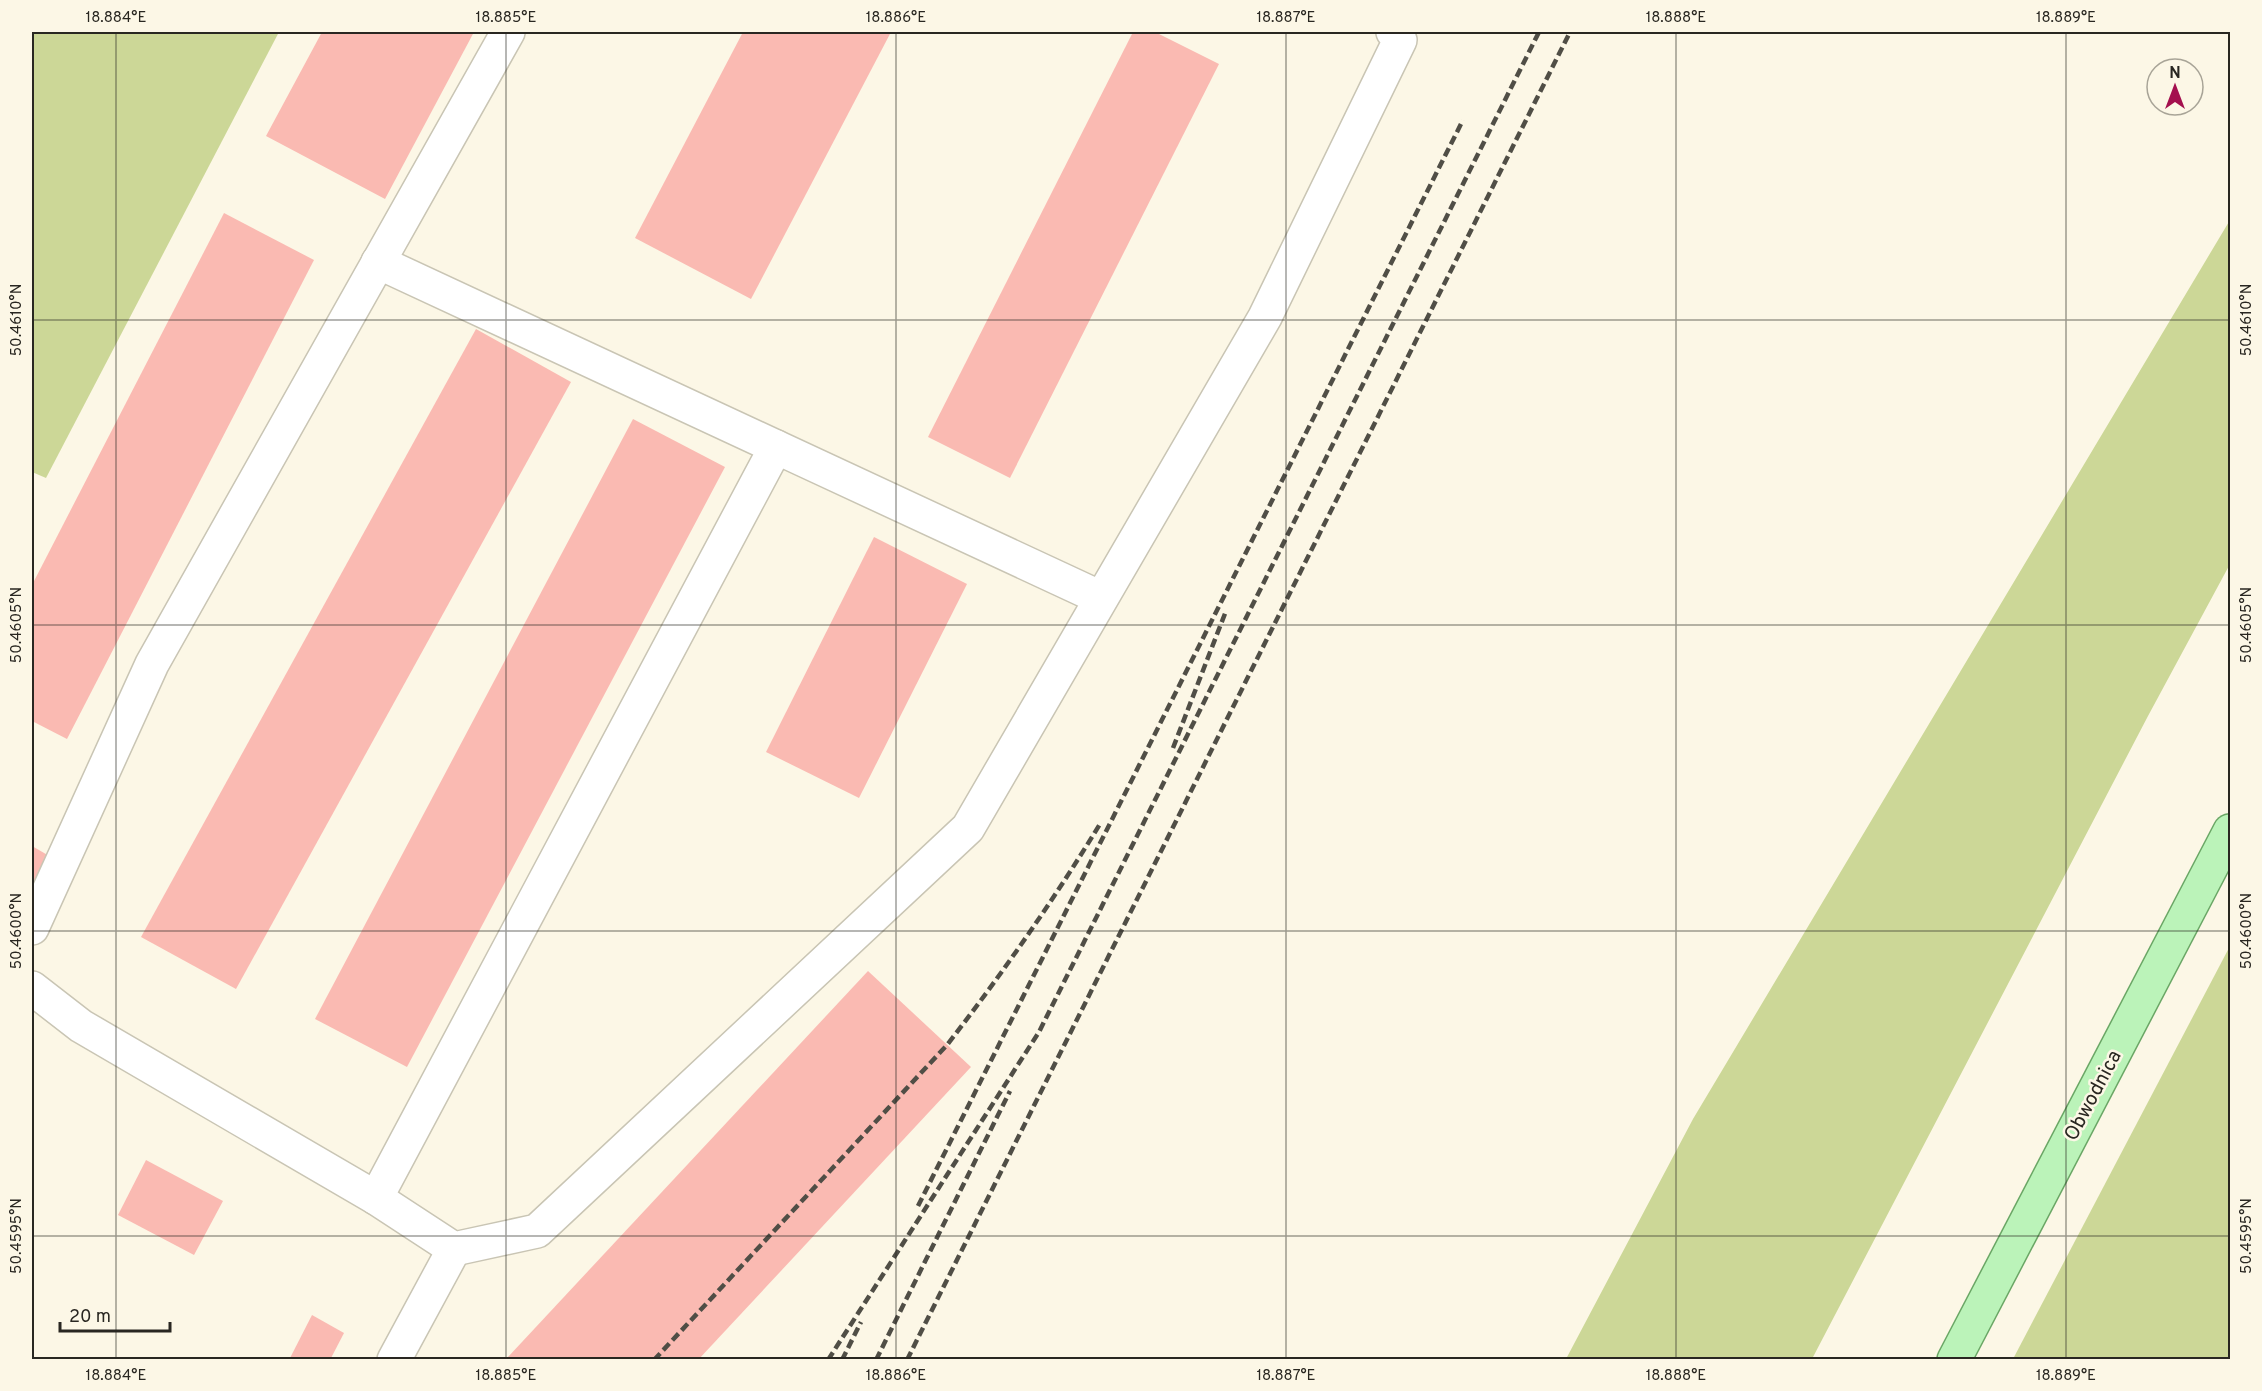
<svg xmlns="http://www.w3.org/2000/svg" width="2262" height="1391" viewBox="0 0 2262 1391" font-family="Overpass,sans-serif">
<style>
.green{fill:#ccd797}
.building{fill:#fabab2}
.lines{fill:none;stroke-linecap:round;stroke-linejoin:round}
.minor-casing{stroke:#c9c5b4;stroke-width:36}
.major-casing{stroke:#6aa665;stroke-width:36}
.minor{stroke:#fff;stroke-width:33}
.major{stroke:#bbf3b9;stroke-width:33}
.rail{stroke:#504e46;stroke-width:4.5;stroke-dasharray:9 4.5;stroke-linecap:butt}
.ticks{fill:none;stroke:#292721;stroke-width:1.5;stroke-opacity:0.45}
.labels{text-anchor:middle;stroke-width:5;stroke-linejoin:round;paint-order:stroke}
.street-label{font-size:20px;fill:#292721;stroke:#fcf7e6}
.neatline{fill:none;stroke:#292721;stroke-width:2}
.ticks-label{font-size:15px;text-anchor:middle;fill:#292721}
</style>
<rect width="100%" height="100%" fill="#fcf7e6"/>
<!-- green -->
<g class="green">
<polygon points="32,32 279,32 46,478 32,472"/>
<polygon points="2230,220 2230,564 2148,716 1812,1359 1566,1359 1693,1119"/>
<polygon points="2230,946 2230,1359 2013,1359"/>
</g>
<!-- building -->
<g class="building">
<polygon points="322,32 474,32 385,199 266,136"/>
<polygon points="743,32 891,32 751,299 635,238"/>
<polygon points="1133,32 1155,32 1219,64 1010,478 928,437"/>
<polygon points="224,213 314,260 67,739 32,721 32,585"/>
<polygon points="476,329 571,382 236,989 141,937"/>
<polygon points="633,419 725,467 407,1067 315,1019"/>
<polygon points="874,537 967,584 859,798 766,752"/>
<polygon points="32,846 51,857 32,890"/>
<polygon points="868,971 971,1067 698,1360 509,1360 507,1358"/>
<polygon points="146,1160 223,1201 194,1255 118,1215"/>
<polygon points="312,1315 344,1333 330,1360 289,1360"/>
</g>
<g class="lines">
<defs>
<g id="minor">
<polyline points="378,262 1101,598"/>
<polyline points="32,928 152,664 508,32"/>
<polyline points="32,988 81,1026 376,1198 454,1249 537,1231 968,828 1265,317 1400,40 1393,32"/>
<polyline points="376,1198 776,447"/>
<polyline points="394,1360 454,1249"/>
</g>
<polyline id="major" points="1954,1360 2230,831"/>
</defs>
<!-- minor casing -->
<use href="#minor" class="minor-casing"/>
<!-- major casing -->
<use href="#major" class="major-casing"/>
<!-- minor -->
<use href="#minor" class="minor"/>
<!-- major -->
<use href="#major" class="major"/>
<!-- rail -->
<g class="rail">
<polyline points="1173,748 1226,611"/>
<polyline points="918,1206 1463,120"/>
<path d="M654,1360L947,1045C1002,974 1053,901 1100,824"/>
<polyline points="828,1360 1039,1032 1539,32"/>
<polyline points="842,1360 861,1322"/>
<polyline points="876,1360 1010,1091"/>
<polyline points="907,1360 1570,32"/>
</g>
</g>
<!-- ticks -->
<path class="ticks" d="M116,32V1360M506,32V1360M896,32V1360M1286,32V1360M1676,32V1360M2066,32V1360M32,320H2230M32,625H2230M32,931H2230M32,1236H2230"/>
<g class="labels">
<!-- street labels -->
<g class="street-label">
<text transform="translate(2092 1095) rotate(-62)" y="7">Obwodnica</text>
</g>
</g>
<!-- border -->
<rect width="2262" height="1391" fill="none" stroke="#fcf7e6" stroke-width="66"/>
<!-- north arrow -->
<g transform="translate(2175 87)"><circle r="28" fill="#fcf7e6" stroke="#a8a497" stroke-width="1.5"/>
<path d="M0-4.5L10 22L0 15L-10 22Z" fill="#a4104e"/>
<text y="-9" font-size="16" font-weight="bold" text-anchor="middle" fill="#292721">N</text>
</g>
<!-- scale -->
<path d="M60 1322v9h110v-9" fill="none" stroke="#292721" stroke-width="3"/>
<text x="69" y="1322" font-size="18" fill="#292721" stroke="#fcf7e6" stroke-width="4.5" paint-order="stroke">20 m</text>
<rect x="33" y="33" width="2196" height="1325" class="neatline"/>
<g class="ticks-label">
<text x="116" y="22">18.884°E</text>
<text x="506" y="22">18.885°E</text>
<text x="896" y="22">18.886°E</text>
<text x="1286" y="22">18.887°E</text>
<text x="1676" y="22">18.888°E</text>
<text x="2066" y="22">18.889°E</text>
<text transform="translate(16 320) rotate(-90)" y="5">50.4610°N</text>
<text transform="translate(2246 320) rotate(-90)" y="5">50.4610°N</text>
<text transform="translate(16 625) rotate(-90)" y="5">50.4605°N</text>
<text transform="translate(2246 625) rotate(-90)" y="5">50.4605°N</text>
<text transform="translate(16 931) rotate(-90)" y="5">50.4600°N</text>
<text transform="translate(2246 931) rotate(-90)" y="5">50.4600°N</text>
<text transform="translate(16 1236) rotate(-90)" y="5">50.4595°N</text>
<text transform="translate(2246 1236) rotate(-90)" y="5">50.4595°N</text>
<text x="116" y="1380">18.884°E</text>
<text x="506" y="1380">18.885°E</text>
<text x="896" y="1380">18.886°E</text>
<text x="1286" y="1380">18.887°E</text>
<text x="1676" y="1380">18.888°E</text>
<text x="2066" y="1380">18.889°E</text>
</g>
</svg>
